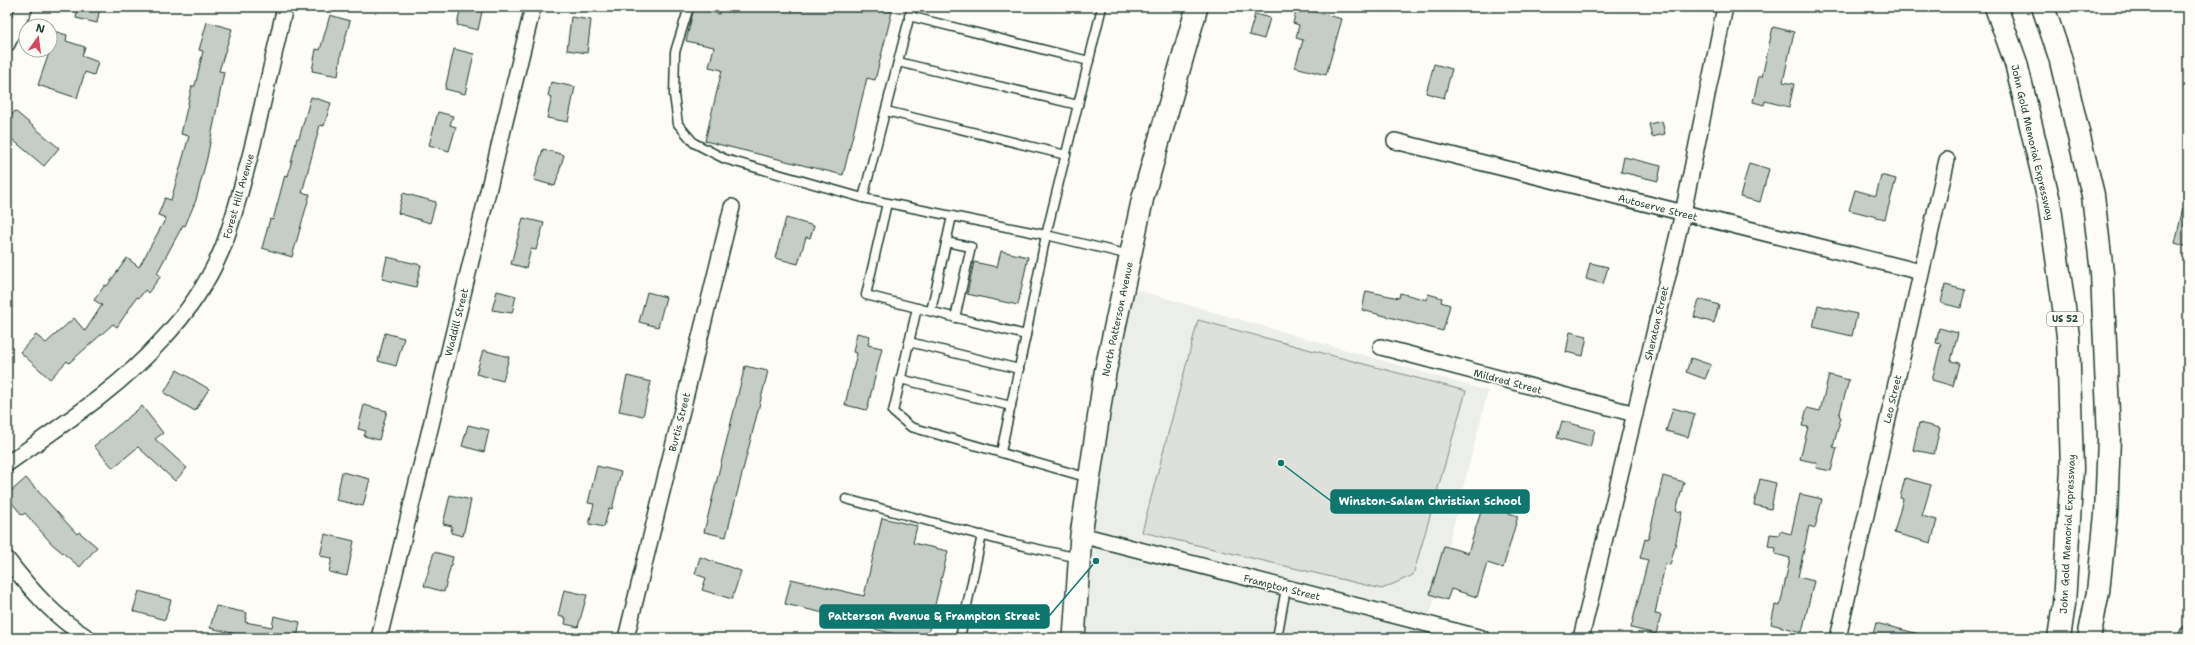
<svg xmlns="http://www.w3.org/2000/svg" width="2195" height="645" viewBox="0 0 2195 645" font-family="'Shantell Sans',sans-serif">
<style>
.built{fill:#eceee9}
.green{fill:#dde0db;stroke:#7e8e88}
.building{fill:#c6cdc7;stroke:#1f3d34}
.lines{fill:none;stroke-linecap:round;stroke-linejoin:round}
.lane-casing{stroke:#1f3d34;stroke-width:11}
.street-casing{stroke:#1f3d34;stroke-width:18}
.secondary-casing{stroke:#1f3d34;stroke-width:24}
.highway-casing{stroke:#1f3d34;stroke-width:25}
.lane{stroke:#fdfcf7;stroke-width:8}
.street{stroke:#fdfcf7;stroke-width:15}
.secondary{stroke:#fdfcf7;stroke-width:21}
.highway{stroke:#fdfcf7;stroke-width:22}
.labels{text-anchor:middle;stroke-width:3;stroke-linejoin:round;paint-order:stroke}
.shield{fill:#fdfcf7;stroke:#62766e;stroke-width:1}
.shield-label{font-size:9px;font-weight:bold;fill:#1f3d34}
.street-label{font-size:10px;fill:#1f3d34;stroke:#fdfcf7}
.leader{fill:none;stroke:#0f766e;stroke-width:1.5}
.callout-dot{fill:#0f766e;stroke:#fdfcf7;stroke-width:1.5}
.callout{fill:#0f766e;stroke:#0f766e;stroke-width:1.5}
.callout-label{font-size:11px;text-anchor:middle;font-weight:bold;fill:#fff}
</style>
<rect width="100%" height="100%" fill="#fdfcf7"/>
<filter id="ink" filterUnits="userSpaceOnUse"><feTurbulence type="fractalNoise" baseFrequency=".025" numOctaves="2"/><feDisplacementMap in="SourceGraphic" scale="8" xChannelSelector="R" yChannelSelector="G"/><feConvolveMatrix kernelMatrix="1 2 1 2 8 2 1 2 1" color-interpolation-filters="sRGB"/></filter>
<g filter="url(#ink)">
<!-- built -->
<polygon class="built" points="1123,286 1488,391 1428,624 1482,638 1075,638"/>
<!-- green -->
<polygon class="green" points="1198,320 1466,391 1413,575 1382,589 1142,532"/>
<!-- building -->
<g class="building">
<polygon points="78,7 100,7 97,23 76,18"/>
<polygon points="461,7 483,7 478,30 457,25"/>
<polygon points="721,7 884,7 884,9 892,12 875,80 867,78 843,175 705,141 722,70 709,67 714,47 686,41 694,8 719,14"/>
<polygon points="1297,7 1342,19 1326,75 1295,67 1303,40 1296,38 1299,25 1293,23"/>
<polygon points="1255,14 1270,18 1264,39 1249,35"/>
<polygon points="330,15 350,21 341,54 338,76 312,71 316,49 320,50"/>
<polygon points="571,17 591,20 587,53 567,50"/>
<polygon points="207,22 232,29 219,71 224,72 207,158 196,200 185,226 183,225 157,273 161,276 148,293 145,290 139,298 137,297 117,327 113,324 69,363 67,361 50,379 20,352 36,335 46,343 74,318 85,331 102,305 94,300 105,285 107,286 127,258 139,267 166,218 158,215 165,198 171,200 189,136 181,134 192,86 195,86 203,51 199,50"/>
<polygon points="1773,27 1794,32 1783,82 1794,84 1789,107 1765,101 1764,105 1753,102 1759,76 1762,77"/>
<polygon points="50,30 67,35 66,41 85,47 82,56 98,62 94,75 85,72 77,98 38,85 50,50"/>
<polygon points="454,49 474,54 465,94 445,89"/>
<polygon points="1434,64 1452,69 1444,98 1426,93"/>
<polygon points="551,82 575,87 568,122 547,118 552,97 548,96"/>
<polygon points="311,97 331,103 324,126 320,125 302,193 310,194 292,257 262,248 270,219 273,220 285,175 288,176 297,138 299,138"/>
<polygon points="15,111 59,148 44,166 7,135 7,122"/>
<polygon points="438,112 453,116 450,125 456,127 449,151 429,145"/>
<polygon points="1662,121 1665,134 1652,137 1649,124"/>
<polygon points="543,149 564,155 555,186 534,180"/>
<polygon points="1624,157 1661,166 1658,181 1621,172"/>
<polygon points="1749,163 1769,169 1760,202 1740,197"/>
<polygon points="1881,175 1896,179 1885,219 1849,210 1855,190 1876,196"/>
<polygon points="403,193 436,202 430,223 398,213"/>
<polygon points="2183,208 2188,208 2188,247 2175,243"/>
<polygon points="523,218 544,223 536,250 531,249 526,268 511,264"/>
<polygon points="786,218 814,226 810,238 806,237 798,264 775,258"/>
<polygon points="1001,251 1028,257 1018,305 967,294 974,262 997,267"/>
<polygon points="387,257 421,265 416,287 382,279"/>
<polygon points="1590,263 1608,267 1603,284 1586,279"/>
<polygon points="1945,285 1965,290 1961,308 1941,303"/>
<polygon points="497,291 516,296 512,313 492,310"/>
<polygon points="1366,291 1399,298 1400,293 1427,300 1428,294 1442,298 1441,302 1450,305 1443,331 1362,310"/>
<polygon points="647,292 666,297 658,327 639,322"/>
<polygon points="1699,299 1719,305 1714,323 1694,317"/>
<polygon points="1818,305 1857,314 1852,336 1813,327"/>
<polygon points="1939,328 1958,333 1951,361 1959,363 1953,386 1932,380 1941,344 1936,343"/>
<polygon points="1570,332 1587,336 1583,356 1566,352"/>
<polygon points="385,333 404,338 396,366 378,361"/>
<polygon points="857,333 870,336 868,345 882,348 867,410 845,405 857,353 853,352"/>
<polygon points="483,350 509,357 503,381 476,374"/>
<polygon points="1691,358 1711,365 1705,379 1686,372"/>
<polygon points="745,366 768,371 726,537 704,532"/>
<polygon points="177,370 209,389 195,411 164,393"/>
<polygon points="1829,375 1849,380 1839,416 1841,417 1833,447 1837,448 1831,471 1816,468 1817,463 1800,459 1808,427 1802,426 1807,408 1820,411"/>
<polygon points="627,376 651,382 643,416 619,411"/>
<polygon points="364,405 387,411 379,440 364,436 366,431 358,429"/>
<polygon points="142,406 163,433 155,439 187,468 175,481 138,447 113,468 94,446"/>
<polygon points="1673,408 1695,414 1688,437 1666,431"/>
<polygon points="1562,421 1595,430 1590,447 1557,438"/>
<polygon points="1919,423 1940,428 1934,454 1913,450"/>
<polygon points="468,425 489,430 484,452 462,446"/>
<polygon points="597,466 621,472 612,509 609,508 604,527 589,524 594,504 588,503"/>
<polygon points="342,472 370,479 363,506 336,500"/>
<polygon points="1663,476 1684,482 1676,511 1682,512 1675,546 1670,565 1665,564 1655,614 1661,615 1656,634 1631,628 1648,560 1640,558 1645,539 1648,540"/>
<polygon points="26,478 77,534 79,532 97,547 80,567 52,544 25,513 22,515 7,497 7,495"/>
<polygon points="1905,478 1931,485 1922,516 1937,520 1931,543 1894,533 1903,499 1900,498"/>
<polygon points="1760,479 1776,483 1771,509 1754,505"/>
<polygon points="1800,494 1822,499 1815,528 1809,526 1798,577 1814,581 1802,632 1771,624 1775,605 1780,606 1790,558 1775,554 1776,548 1768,546 1770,534 1779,535 1780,531 1791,534"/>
<polygon points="450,495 471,500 463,536 451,533 452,526 443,524"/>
<polygon points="1483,505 1518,516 1503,568 1487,563 1477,597 1451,589 1447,600 1430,594 1444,546 1468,553"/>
<polygon points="882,518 917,526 913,543 948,551 927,638 912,638 857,625 858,621 785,604 791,579 864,596"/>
<polygon points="325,534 354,541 347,576 329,572 332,558 320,556"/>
<polygon points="434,552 453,557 444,592 424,586"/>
<polygon points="700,557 741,571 732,599 702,590 706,578 695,574"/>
<polygon points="564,590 587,595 578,627 565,624 566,618 558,616"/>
<polygon points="139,591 171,600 165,620 133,611"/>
<polygon points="216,606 247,613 245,622 272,627 274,616 300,622 297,638 254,638 210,628"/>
<polygon points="1876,623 1919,634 1918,638 1872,638"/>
</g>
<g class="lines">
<defs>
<g id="lane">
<polyline points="689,7 675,52 674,95 678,124 694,143 725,159 863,198 1046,235 1102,7"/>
<polyline points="909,16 1089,61"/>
<polyline points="898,62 1078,105"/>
<polyline points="886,111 1066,155"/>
<polyline points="863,198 912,7"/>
<polyline points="887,203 866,295 917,308"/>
<polyline points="946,242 971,247 955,318"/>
<polyline points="931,311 952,216"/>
<polyline points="909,342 1019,369"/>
<polyline points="900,379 1011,406"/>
<polyline points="1001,452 1026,335"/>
<polyline points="1089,478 911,427 893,412 917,308 1026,335 1046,235 1130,255"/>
<polyline points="846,499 1006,542 1079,558"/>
<polyline points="960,638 982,535"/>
<polyline points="1277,638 1286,588"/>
</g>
<g id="street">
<polyline points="7,44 25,7"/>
<polyline points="1395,141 1921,272"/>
<polyline points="1381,347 1635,414"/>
<path d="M7,464C60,426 117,390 160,342C186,315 209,281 223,247C234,218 241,189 249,160C262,109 273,58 285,7"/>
<polyline points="1081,535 1482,638"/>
<path d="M7,559C31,590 55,618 88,638"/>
<polyline points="379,638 533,7"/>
<polyline points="626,638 732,207"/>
<polyline points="1581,638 1683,213 1725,7"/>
<polyline points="1838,638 1947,160"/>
<polyline points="2187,638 2188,634"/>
</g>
<polyline id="secondary" points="1074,638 1081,535 1105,373 1143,197 1197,7"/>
<g id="highway">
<polyline points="1996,7 2016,63 2049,201 2068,336 2072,469 2064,604 2059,638"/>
<polyline points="2043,7 2060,57 2093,195 2102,273 2109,438 2106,514 2098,592 2089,638"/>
</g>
</defs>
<!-- lane casing -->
<use href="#lane" class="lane-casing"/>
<!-- street casing -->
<use href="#street" class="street-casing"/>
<!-- secondary casing -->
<use href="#secondary" class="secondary-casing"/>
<!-- highway casing -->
<use href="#highway" class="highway-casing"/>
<!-- lane -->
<use href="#lane" class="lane"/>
<!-- street -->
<use href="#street" class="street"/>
<!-- secondary -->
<use href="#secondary" class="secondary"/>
<!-- highway -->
<use href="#highway" class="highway"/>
</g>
</g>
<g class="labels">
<!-- shield labels -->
<rect class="shield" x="2047" y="312" width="36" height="14" rx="3"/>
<g class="shield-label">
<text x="2065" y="322">US 52</text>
</g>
<!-- street labels -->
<g class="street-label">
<text transform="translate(2033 142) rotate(77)" y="4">John Gold Memorial Expressway</text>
<text transform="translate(238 196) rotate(-74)" y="4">Forest Hill Avenue</text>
<text transform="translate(1658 207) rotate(14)" y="4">Autoserve Street</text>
<text transform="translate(1117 319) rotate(-78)" y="4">North Patterson Avenue</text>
<text transform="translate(456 322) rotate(-76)" y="4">Waddill Street</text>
<text transform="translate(1656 323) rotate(-77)" y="4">Sheraton Street</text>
<text transform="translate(1508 381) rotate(15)" y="4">Mildred Street</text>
<text transform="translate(1892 399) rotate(-77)" y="4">Leo Street</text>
<text transform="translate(679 422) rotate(-76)" y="4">Burtis Street</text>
<text transform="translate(2067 534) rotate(-87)" y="4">John Gold Memorial Expressway</text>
<text transform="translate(1282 587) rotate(14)" y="4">Frampton Street</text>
</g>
</g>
<!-- callouts -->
<path class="leader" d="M1281 463L1331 501M1096 561L1049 616"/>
<g class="callout-dot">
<circle cx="1281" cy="463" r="4"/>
<circle cx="1096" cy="561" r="4"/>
</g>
<g class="callout">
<rect x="1331" y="490" width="198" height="23" rx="4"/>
<rect x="820" y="605" width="229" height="23" rx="4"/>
</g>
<g class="callout-label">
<text x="1430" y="505">Winston-Salem Christian School</text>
<text x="934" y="620">Patterson Avenue &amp; Frampton Street</text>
</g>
<!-- margin -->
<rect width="2195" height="645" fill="none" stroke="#fdfcf7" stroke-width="24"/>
<rect x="12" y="12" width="2171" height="621" fill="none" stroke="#1f3d34" stroke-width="1.5" filter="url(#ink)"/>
<!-- north arrow -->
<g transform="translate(38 38) rotate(14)"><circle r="19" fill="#fdfcf7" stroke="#a4b0a9"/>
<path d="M0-3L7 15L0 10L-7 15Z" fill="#d1495b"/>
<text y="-6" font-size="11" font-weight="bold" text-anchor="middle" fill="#1f3d34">N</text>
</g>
</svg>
